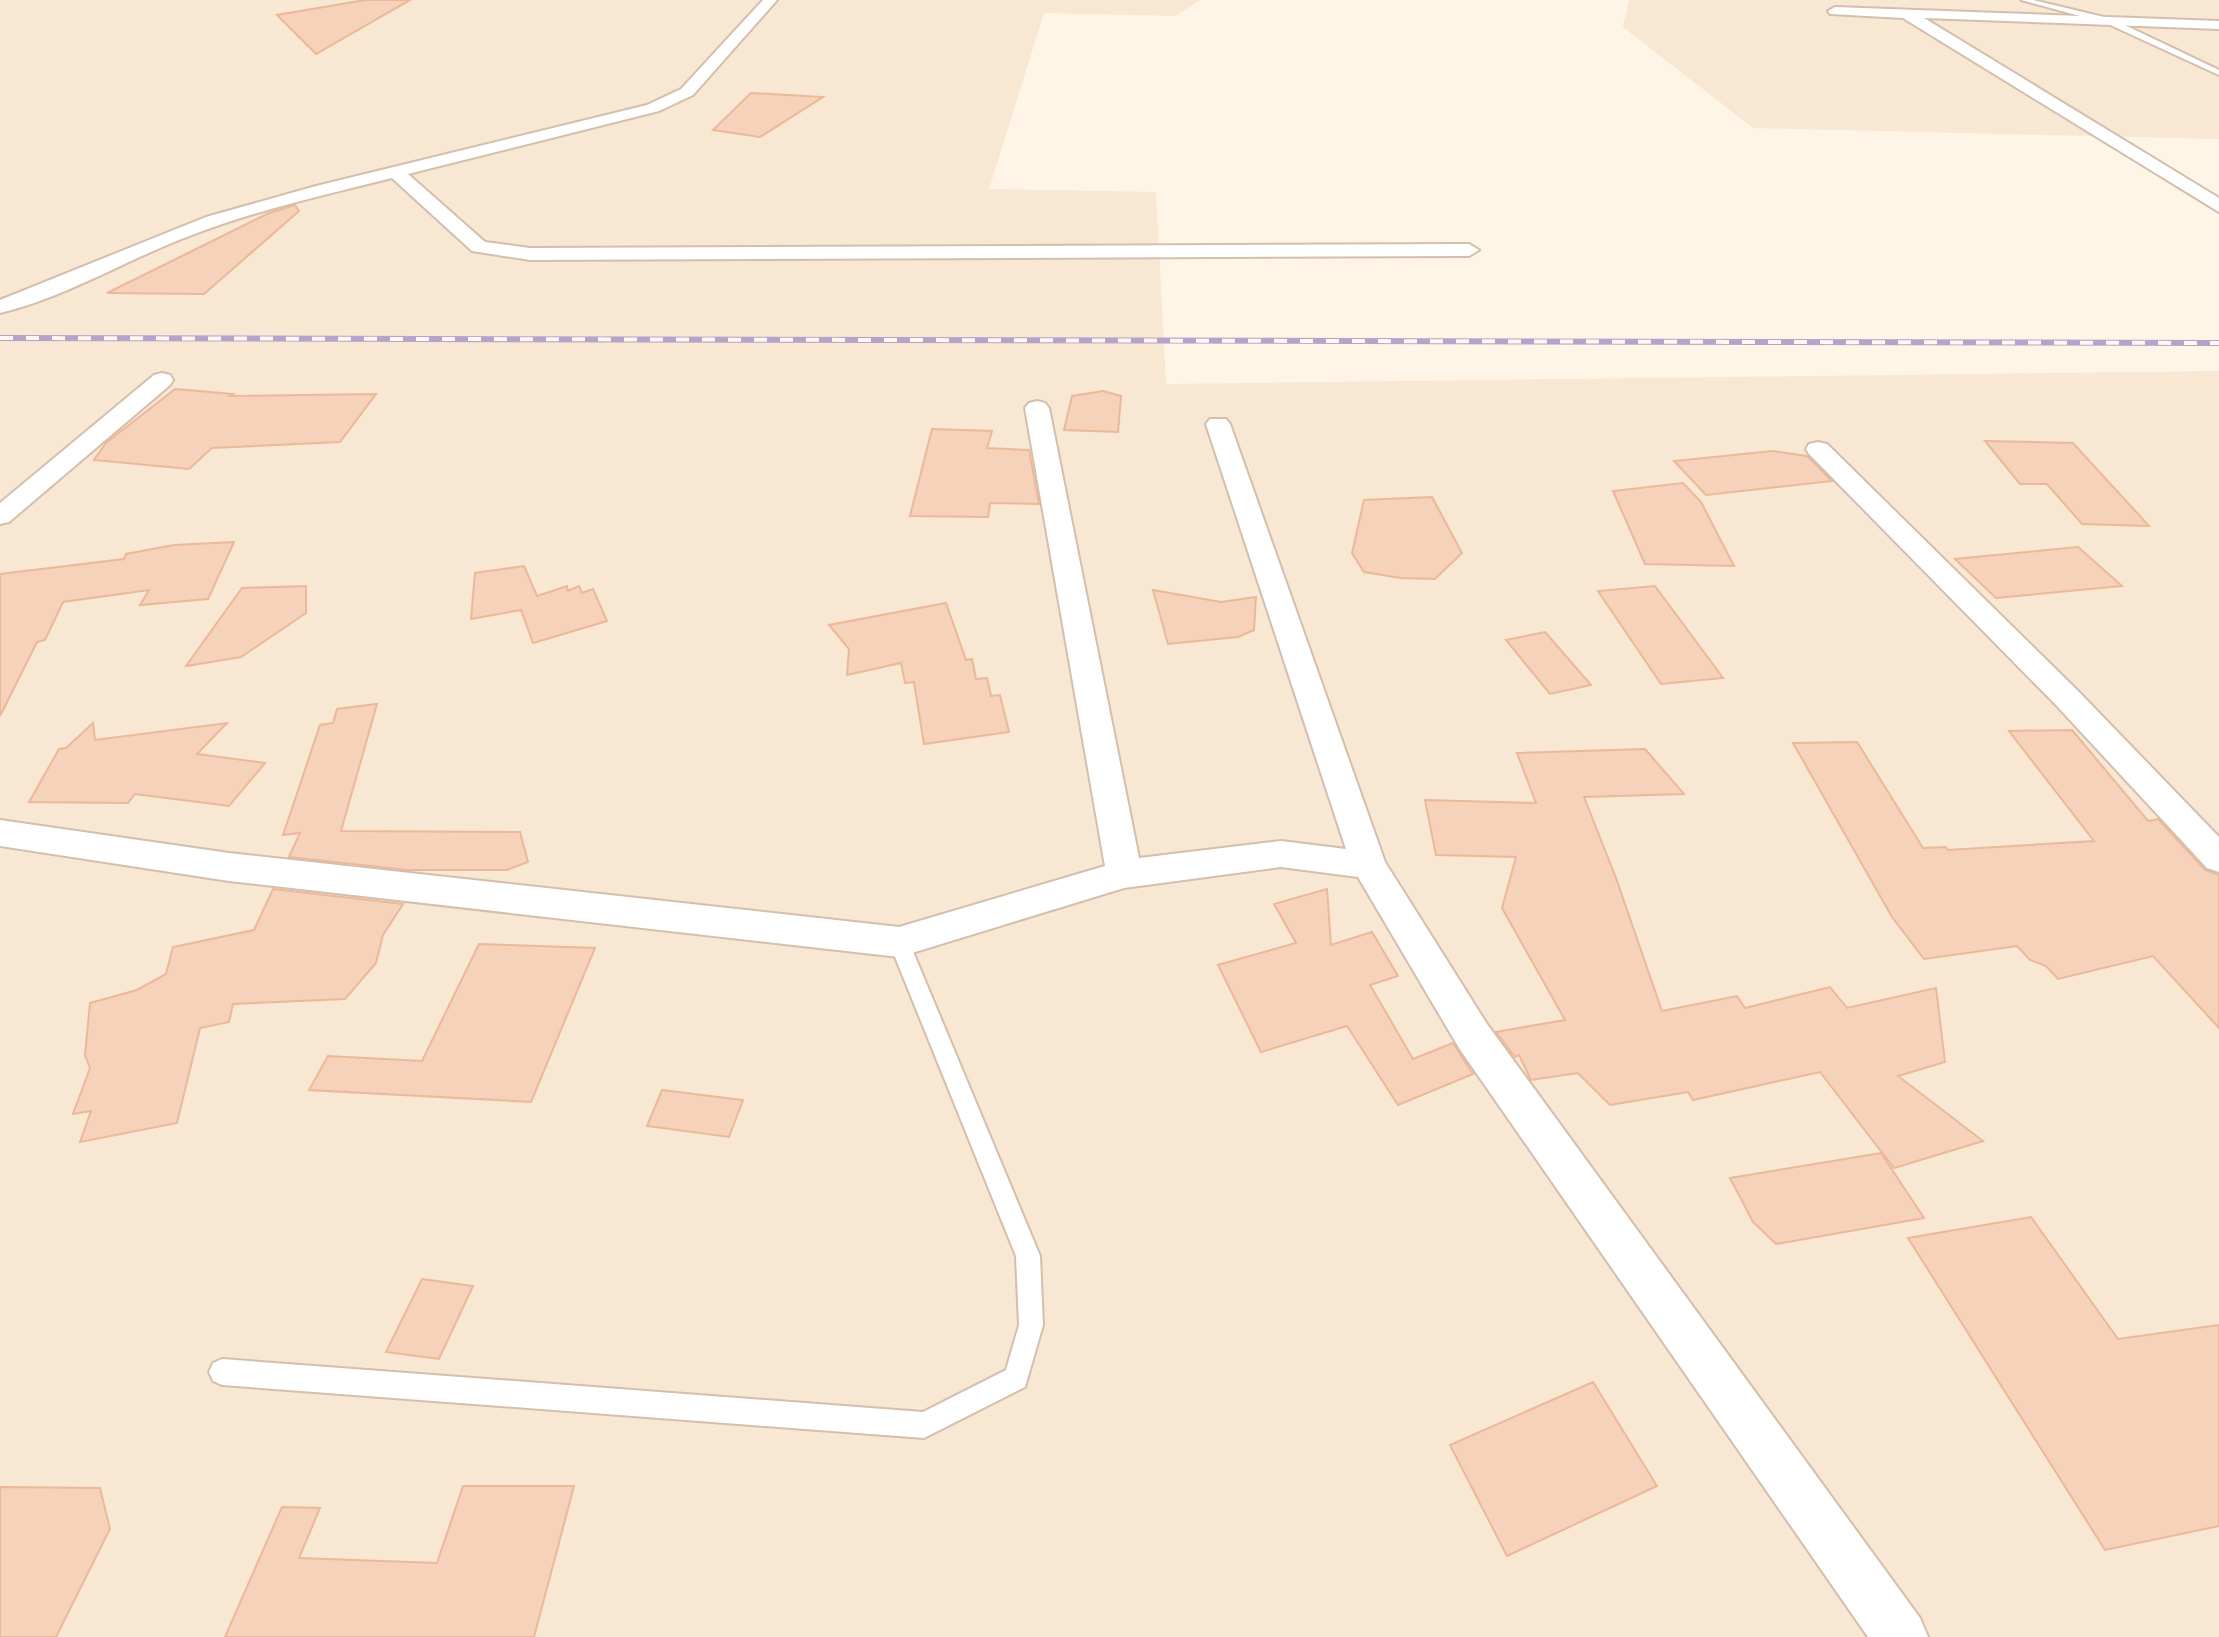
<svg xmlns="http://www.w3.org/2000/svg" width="2219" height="1637" viewBox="0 0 2219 1637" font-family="Mulish,sans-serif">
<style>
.residential{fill:#f7e7d3}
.building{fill:#f7d2ba;stroke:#ebb899;stroke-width:2}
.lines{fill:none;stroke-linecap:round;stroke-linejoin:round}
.lane-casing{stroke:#d4bead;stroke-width:4}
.street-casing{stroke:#d4bead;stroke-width:4}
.lane{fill:#fff;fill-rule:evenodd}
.street{fill:#fff;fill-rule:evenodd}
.rail-casing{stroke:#b7a2ca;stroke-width:6}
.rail{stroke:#fff8ee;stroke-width:4;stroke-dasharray:13;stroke-linecap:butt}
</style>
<rect width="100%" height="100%" fill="#fef5e6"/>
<!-- residential -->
<g class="residential">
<polygon points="0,0 1200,0 1175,16 1044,13 989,189 1156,192 1166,384 2219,371 2219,1637 0,1637"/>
<polygon points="1629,0 2219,0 2219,139 1753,128 1623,27"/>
</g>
<!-- building -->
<g class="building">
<polygon points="365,0 410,0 316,54 277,15"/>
<polygon points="751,93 823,97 760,137 713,130"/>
<polygon points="295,205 299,211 204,294 107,293 269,213"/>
<polygon points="175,389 233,394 230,396 376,394 340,442 212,448 189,469 94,460 106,443"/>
<polygon points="1103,391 1121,396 1118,432 1064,430 1072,396"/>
<polygon points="932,429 992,431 987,448 1029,450 1039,504 990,503 988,517 910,516"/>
<polygon points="1985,441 2073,443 2149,526 2082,524 2047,484 2020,484"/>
<polygon points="1773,451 1807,456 1832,481 1706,495 1674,461"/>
<polygon points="1683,483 1701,502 1734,566 1645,564 1613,491"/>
<polygon points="1432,497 1462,553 1435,579 1401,578 1364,572 1352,553 1364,500"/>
<polygon points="234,542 208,599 140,605 149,590 63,602 45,640 37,642 0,716 0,574 124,559 126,554 174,545"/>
<polygon points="2078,547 2122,586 1996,598 1955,559"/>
<polygon points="524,566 537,596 567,586 568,591 579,586 582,593 593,589 607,621 533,643 521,610 471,619 475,573"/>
<polygon points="306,586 306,613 241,657 186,666 242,588"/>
<polygon points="1655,586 1723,678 1661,684 1598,591"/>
<polygon points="1153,590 1221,602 1256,597 1254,630 1238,637 1168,644"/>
<polygon points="946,603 966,660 972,659 976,679 987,678 991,696 1000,695 1009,732 924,744 914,682 905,683 901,663 847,675 849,649 829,625"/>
<polygon points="1545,632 1591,685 1550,694 1506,640"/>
<polygon points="377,704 341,831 520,832 528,862 507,870 407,870 289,857 300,833 283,835 320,725 333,723 337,709"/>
<polygon points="93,723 95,740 227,723 197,754 265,763 229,806 135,794 128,803 29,802 59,749 66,748"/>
<polygon points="2072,730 2148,821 2158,819 2205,870 2219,875 2219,1028 2153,956 2058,979 2046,966 2030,960 2017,946 1924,959 1892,917 1793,743 1857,742 1923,848 1946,847 1948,850 2094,841 2009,731"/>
<polygon points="1645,749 1684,794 1584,797 1616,878 1662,1011 1737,996 1745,1008 1830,987 1847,1008 1936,988 1945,1062 1898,1076 1983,1141 1894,1168 1820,1072 1693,1100 1688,1092 1610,1105 1578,1073 1531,1080 1519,1055 1515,1057 1496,1032 1565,1020 1502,908 1516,857 1436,855 1425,800 1536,803 1517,753"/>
<polygon points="273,889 403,904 383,935 376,963 345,999 233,1004 229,1022 200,1028 177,1123 80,1142 91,1111 73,1114 90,1068 85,1055 90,1003 137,990 166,974 173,947 254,930"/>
<polygon points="1327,889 1331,945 1372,932 1398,976 1370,985 1413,1059 1453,1043 1473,1074 1398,1105 1347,1026 1261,1052 1218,965 1296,943 1274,904"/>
<polygon points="479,944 595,948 531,1102 309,1090 328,1056 422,1061"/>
<polygon points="662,1090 743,1100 729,1137 647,1126"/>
<polygon points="1881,1153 1924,1218 1776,1244 1753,1222 1730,1178"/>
<polygon points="2031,1217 2118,1339 2219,1325 2219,1526 2105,1550 1908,1238"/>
<polygon points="422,1279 473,1286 439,1359 386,1352"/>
<polygon points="1593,1382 1657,1486 1507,1556 1450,1445"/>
<polygon points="463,1486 574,1486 534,1637 225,1637 282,1507 320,1508 299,1558 437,1563"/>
<polygon points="0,1487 100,1488 110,1529 56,1637 0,1637"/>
</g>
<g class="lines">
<defs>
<g id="lane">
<polygon points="2021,0 2033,0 2112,19 2219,70 2219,75 2106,23"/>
<polygon points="899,934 906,936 909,942 1040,1256 1043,1325 1025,1387 924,1438 222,1385 213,1381 209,1372 213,1363 222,1359 923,1412 1006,1370 1019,1325 1016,1256 889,942 892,936"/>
</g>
<g id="street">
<path d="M763,0H777L693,95L659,111L408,174L485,242L530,248L1469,244L1479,250L1469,256L530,260L472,251L392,178C325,195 256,210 192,235C127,259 67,297 0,313V300L206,217L316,186L647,105L681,89Z"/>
<polygon points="1835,7 2219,21 2219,29 1924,18 2219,198 2219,212 1903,18 1830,14 1828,11"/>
<polygon points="162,373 170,375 173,380 170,385 9,522 0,524 0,503 154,375"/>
<polygon points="1037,401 1045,403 1049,408 1139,858 1281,841 1346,849 1206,424 1210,419 1226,419 1230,424 1385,862 1487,1024 1920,1618 1928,1637 1868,1637 1459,1048 1358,877 1281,867 1124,888 899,957 229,881 0,846 0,820 229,853 899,927 1105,866 1025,408 1029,403"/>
<polygon points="1818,442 1827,444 2078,691 2219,837 2219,872 2207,868 2056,705 1809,454 1806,449 1809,444"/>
</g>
</defs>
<!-- lane casing -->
<use href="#lane" class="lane-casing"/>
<!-- street casing -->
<use href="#street" class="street-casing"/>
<!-- lane -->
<use href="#lane" class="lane"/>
<!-- street -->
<use href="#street" class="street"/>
<defs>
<polyline id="rail" points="0,338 2219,343"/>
</defs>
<!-- rail casing -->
<use href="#rail" class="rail-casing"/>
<!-- rail -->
<use href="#rail" class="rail"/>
</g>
</svg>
